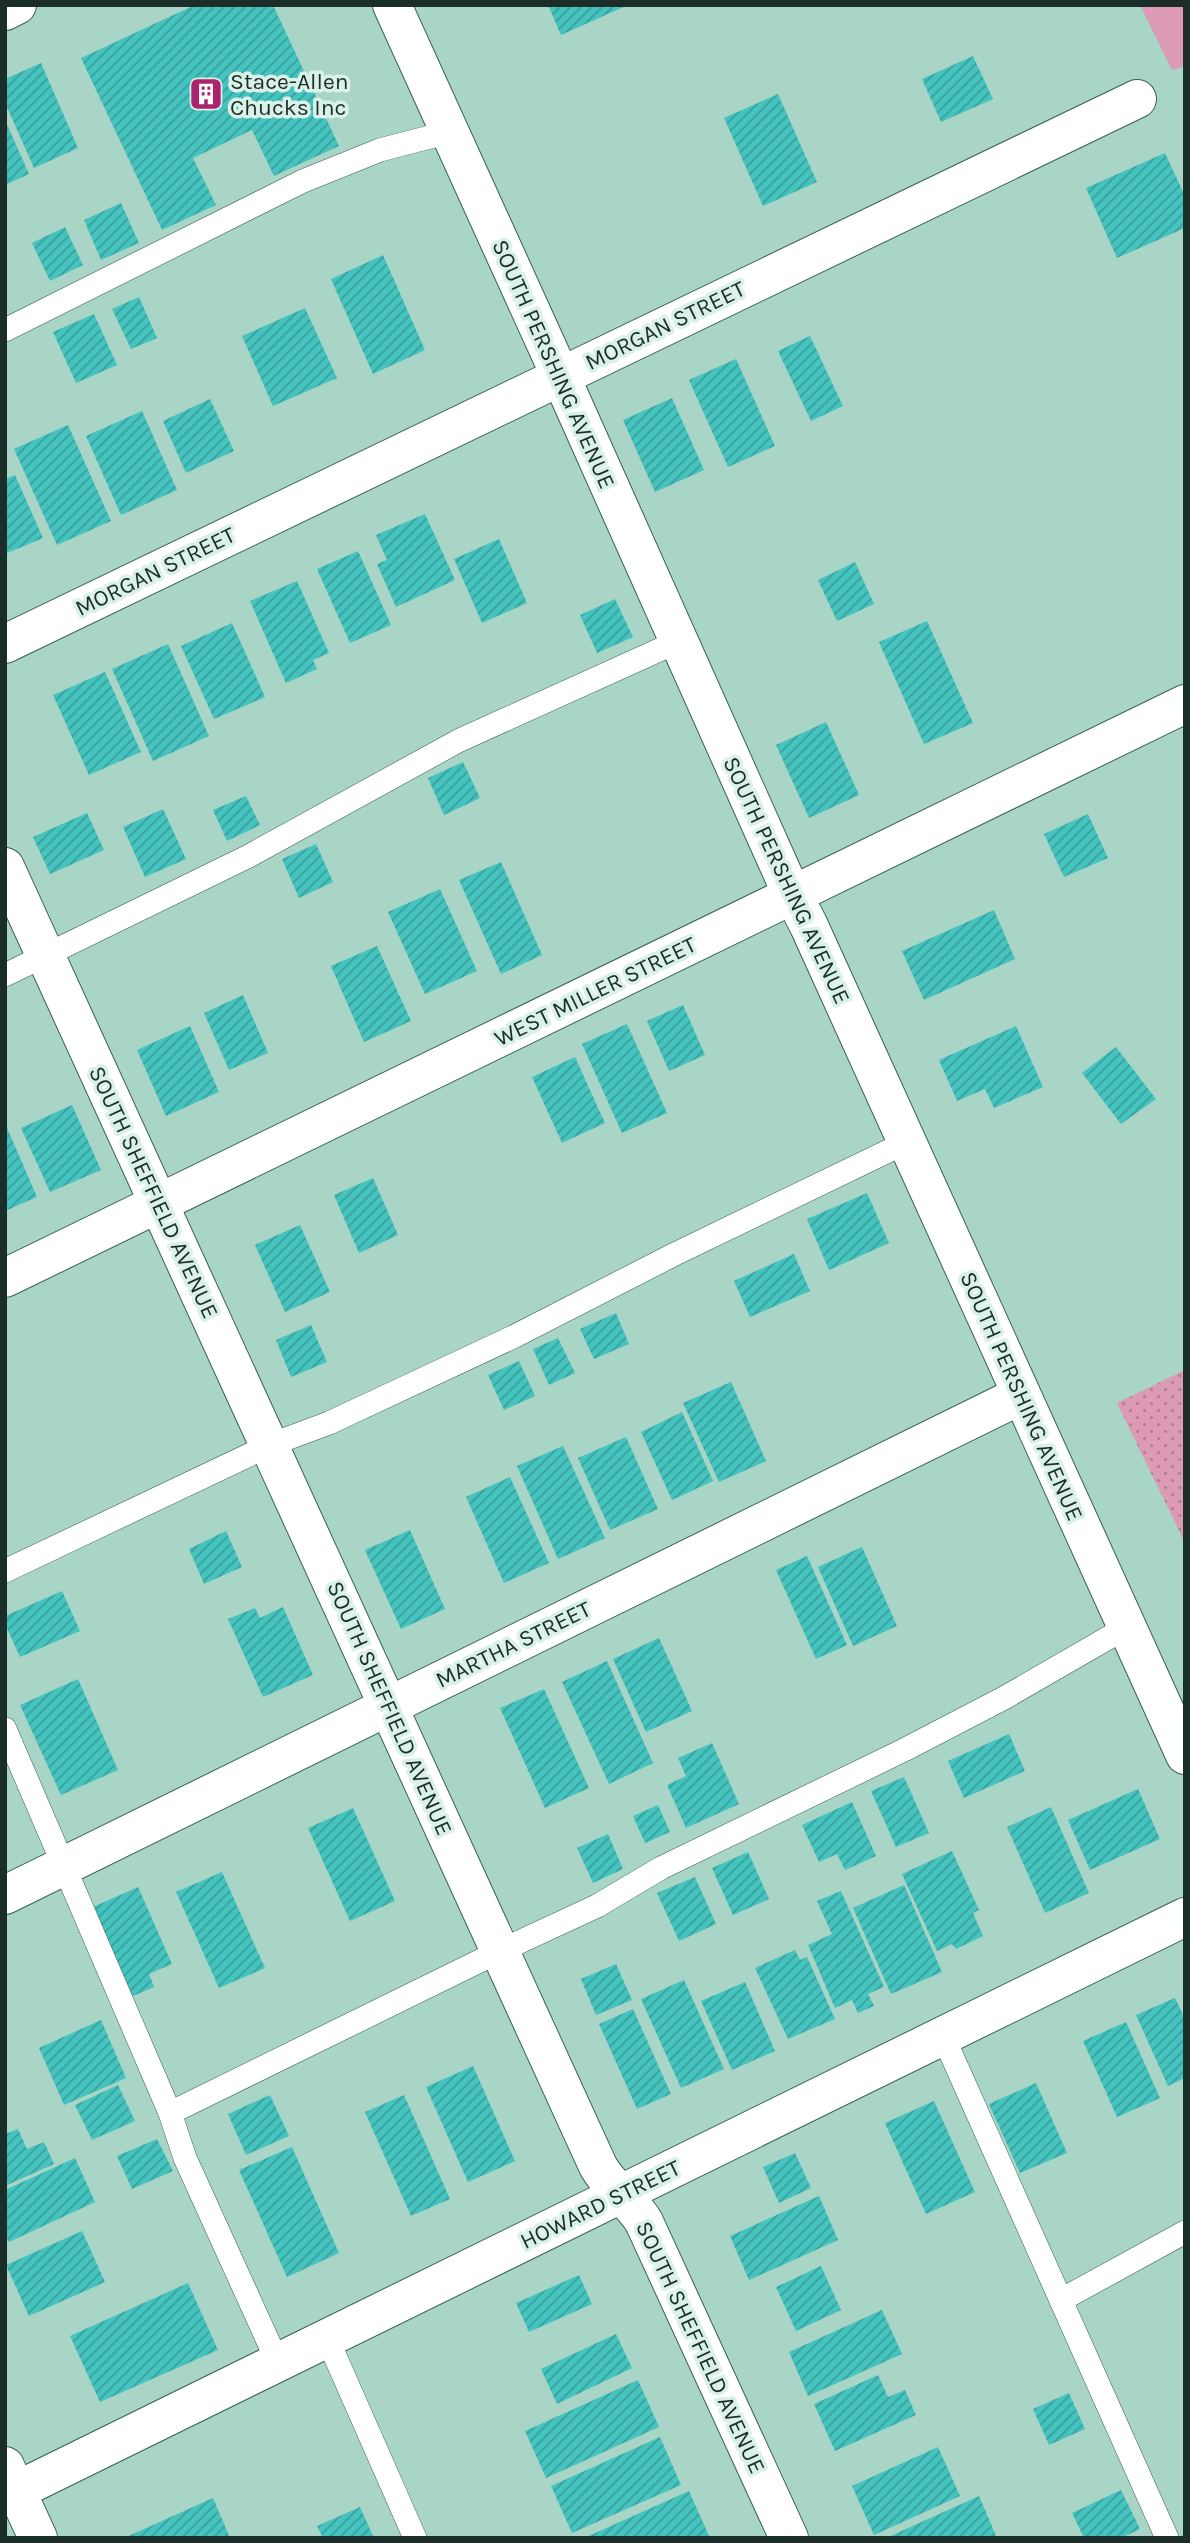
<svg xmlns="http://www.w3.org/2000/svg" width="1190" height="2543" viewBox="0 0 1190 2543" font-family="Karla,sans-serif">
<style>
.grass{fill:#dc9ab6}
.park{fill:url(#park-dots)}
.building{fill:url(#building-hatch)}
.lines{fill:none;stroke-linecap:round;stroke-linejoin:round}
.service-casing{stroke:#376154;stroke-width:24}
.minor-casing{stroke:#376154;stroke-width:40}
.tertiary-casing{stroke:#376154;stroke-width:40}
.secondary-casing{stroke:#376154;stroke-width:40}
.service{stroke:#fff;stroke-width:23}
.minor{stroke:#fff;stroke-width:38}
.tertiary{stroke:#fff;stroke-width:38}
.secondary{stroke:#fff;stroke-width:38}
.labels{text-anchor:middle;stroke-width:7;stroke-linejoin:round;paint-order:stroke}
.poi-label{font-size:23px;fill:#1b2d28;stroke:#daf1e9;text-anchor:start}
.street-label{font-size:23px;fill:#1b2d28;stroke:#daf1e9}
</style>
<defs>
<pattern id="park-dots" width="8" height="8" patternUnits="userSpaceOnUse" patternTransform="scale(1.75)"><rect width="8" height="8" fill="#dc9ab6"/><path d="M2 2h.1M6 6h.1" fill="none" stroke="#b27e94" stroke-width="1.8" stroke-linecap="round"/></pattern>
<pattern id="building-hatch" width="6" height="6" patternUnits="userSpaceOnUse" patternTransform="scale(1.75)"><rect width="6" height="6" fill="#45c3bf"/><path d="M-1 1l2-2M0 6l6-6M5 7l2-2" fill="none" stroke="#399f9b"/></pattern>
</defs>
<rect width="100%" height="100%" fill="#a8d5c6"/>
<!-- grass -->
<polygon class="grass" points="1140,5 1185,5 1185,66 1172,70"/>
<!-- park -->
<polygon class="park" points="1185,1370 1185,1543 1117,1403"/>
<!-- building -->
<g class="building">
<polygon points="195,5 273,5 339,146 274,176 252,130 193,158 216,205 162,230 81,58"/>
<polygon points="548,5 628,5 561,35"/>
<polygon points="973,56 993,99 941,122 922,79"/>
<polygon points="41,63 78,148 34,168 5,103 5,79"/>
<polygon points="778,94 817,182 763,206 724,118"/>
<polygon points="5,120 29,174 5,185"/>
<polygon points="1165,153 1185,196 1185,228 1117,258 1086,188"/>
<polygon points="121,203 139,243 101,260 84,220"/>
<polygon points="65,227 83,265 50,281 32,243"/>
<polygon points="383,255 425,350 373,374 331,279"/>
<polygon points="139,297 157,338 131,349 112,309"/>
<polygon points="305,308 337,378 273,406 242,336"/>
<polygon points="94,314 117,365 76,383 53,332"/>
<polygon points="810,336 843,406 811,421 778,351"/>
<polygon points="736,359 775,446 728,467 689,380"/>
<polygon points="672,398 704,470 655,492 623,420"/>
<polygon points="210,399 234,451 186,473 163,421"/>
<polygon points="142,411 177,490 121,515 86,436"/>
<polygon points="68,425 111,521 57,545 14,449"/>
<polygon points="15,475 43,538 5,554 5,479"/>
<polygon points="425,514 455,580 396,607 377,564 387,560 376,535"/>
<polygon points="499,539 527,603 482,623 454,559"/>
<polygon points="358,551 391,625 350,643 317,569"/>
<polygon points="855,562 874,604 837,621 818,580"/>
<polygon points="297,581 329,653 313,660 317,669 286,683 250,601"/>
<polygon points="615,599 633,637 597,653 580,615"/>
<polygon points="927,621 973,723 924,744 879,642"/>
<polygon points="232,623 265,697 214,719 181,646"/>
<polygon points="168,644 209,736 153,761 112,669"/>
<polygon points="105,672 141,752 89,775 53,695"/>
<polygon points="826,722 859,795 809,818 776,745"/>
<polygon points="463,762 480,798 444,815 428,778"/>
<polygon points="246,796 260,825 227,841 213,810"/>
<polygon points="163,809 186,859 145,877 123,827"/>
<polygon points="87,813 104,850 50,874 33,837"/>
<polygon points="1088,814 1108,858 1064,877 1044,834"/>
<polygon points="316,844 333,882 299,898 282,859"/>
<polygon points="501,862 542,955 501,974 459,880"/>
<polygon points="440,889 477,971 425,994 388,912"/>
<polygon points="994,910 1015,959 924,1000 902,951"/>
<polygon points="377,946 411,1021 364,1042 331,966"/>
<polygon points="243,995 268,1053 229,1070 204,1013"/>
<polygon points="683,1005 705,1055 669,1071 647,1021"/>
<polygon points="627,1024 667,1113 622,1133 582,1044"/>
<polygon points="190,1026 219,1092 166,1116 137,1050"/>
<polygon points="1016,1026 1043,1087 994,1108 985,1089 957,1101 939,1060"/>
<polygon points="1116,1047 1156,1099 1121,1124 1082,1073"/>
<polygon points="575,1057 605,1123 562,1143 532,1077"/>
<polygon points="72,1105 101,1170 50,1192 21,1128"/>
<polygon points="5,1123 37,1197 5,1211"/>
<polygon points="373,1178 398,1235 359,1253 334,1195"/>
<polygon points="867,1193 889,1243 829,1270 807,1219"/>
<polygon points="300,1225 330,1292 285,1312 255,1245"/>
<polygon points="794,1254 810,1291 750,1317 734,1281"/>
<polygon points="616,1313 629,1344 594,1359 580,1329"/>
<polygon points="311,1325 327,1362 291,1377 276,1340"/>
<polygon points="558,1338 575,1373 549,1385 533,1349"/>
<polygon points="519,1361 535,1396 504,1410 488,1375"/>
<polygon points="731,1382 766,1461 719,1482 683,1403"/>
<polygon points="682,1412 713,1481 672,1500 641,1432"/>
<polygon points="626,1437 658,1509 610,1530 578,1458"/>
<polygon points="563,1446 605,1538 558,1559 517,1466"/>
<polygon points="510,1477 549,1563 504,1583 466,1497"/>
<polygon points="410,1530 445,1609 401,1629 365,1550"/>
<polygon points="226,1531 242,1567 204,1584 189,1549"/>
<polygon points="862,1547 897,1626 853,1646 818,1567"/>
<polygon points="807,1556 847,1645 816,1659 776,1570"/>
<polygon points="62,1591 80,1631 20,1657 5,1624 5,1616"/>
<polygon points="283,1607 313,1675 263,1697 228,1619 255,1608 260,1618"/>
<polygon points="659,1638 692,1711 646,1732 613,1659"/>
<polygon points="607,1661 653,1763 609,1784 562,1682"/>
<polygon points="78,1679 118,1770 61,1795 20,1705"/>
<polygon points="544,1689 589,1788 545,1808 500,1708"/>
<polygon points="1009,1734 1025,1771 964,1798 948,1761"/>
<polygon points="712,1743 739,1804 686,1828 667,1785 686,1776 678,1758"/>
<polygon points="904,1777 929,1833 896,1847 871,1791"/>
<polygon points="1138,1789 1160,1839 1090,1870 1068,1820"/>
<polygon points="852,1802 876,1856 845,1870 837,1854 819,1862 802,1825"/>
<polygon points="658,1805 670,1832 645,1843 633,1816"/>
<polygon points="1051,1807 1089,1893 1045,1913 1007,1827"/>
<polygon points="353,1808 395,1901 350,1921 308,1828"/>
<polygon points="608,1834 623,1869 593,1883 577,1848"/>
<polygon points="952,1851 979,1910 973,1913 983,1936 956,1949 952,1944 937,1951 902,1874"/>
<polygon points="748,1852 769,1899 733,1915 712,1868"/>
<polygon points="222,1872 265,1968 219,1988 176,1892"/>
<polygon points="695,1877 716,1924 679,1941 657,1893"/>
<polygon points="904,1885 942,1972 891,1994 853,1908"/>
<polygon points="138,1887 172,1964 149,1974 154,1987 133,1996 93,1907"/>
<polygon points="841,1891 884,1987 868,1994 874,2006 858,2013 852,2000 835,2008 808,1945 832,1934 817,1901"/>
<polygon points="795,1950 800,1960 807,1957 835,2019 788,2039 755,1968"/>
<polygon points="616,1964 632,2000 596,2015 581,1979"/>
<polygon points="684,1980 724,2069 681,2088 641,1999"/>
<polygon points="745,1982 775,2051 732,2070 701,2001"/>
<polygon points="1175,1998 1185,2019 1185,2078 1168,2086 1136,2015"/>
<polygon points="633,2009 671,2094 637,2109 599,2024"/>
<polygon points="101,2020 126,2078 64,2105 39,2048"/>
<polygon points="1126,2022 1160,2098 1117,2117 1083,2041"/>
<polygon points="473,2066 515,2161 468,2182 426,2087"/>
<polygon points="1036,2083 1067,2153 1020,2173 989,2104"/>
<polygon points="118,2085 135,2121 92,2140 75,2105"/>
<polygon points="270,2095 289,2136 246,2155 228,2114"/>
<polygon points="404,2095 450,2199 411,2216 365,2112"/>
<polygon points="934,2101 975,2192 926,2214 885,2123"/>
<polygon points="18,2129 27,2149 44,2142 54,2164 5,2186 5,2134"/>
<polygon points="157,2139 173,2171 132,2189 117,2156"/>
<polygon points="292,2147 339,2253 287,2277 239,2170"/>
<polygon points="795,2153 811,2188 779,2203 763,2167"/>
<polygon points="75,2158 95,2202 9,2242 5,2235 5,2190"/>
<polygon points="819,2196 838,2240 749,2280 730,2236"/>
<polygon points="82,2231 105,2282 29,2316 6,2265"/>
<polygon points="821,2266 841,2310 796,2331 776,2287"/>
<polygon points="579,2275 592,2304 529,2332 516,2303"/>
<polygon points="188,2283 218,2350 100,2402 70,2336"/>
<polygon points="882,2310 902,2354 808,2396 789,2352"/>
<polygon points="616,2334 632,2368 557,2404 541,2369"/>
<polygon points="878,2375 888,2397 905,2390 916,2415 835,2451 814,2404"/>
<polygon points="638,2380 659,2427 546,2478 525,2431"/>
<polygon points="1069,2393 1085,2429 1049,2445 1033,2409"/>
<polygon points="660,2437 681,2485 572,2533 551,2486"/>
<polygon points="938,2447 960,2496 874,2535 852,2486"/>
<polygon points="1121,2490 1140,2529 1121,2538 1084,2538 1072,2513"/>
<polygon points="689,2491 710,2538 584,2538"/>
<polygon points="979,2496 997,2538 886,2538"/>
<polygon points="213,2498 230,2538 124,2538"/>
<polygon points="360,2507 374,2538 323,2538 317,2526"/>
</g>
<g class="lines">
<defs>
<g id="service">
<polyline points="5,330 303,181 380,150 449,132"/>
<polyline points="5,975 249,856 458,741 679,641"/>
<polyline points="5,1571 270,1445 329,1423 513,1337 675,1254 907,1142"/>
<polyline points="5,1729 170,2113 185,2158 278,2363"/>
<polyline points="943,2036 1167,2538"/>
<polyline points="170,2113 500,1951 597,1906 661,1868 904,1750 1004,1698 1127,1627"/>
<polyline points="1061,2300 1185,2232"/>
<polyline points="327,2338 415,2538"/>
</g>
<g id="minor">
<polyline points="392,5 560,375 785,879 809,926 1185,1755"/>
<polyline points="5,644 1137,99"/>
<path d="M5,867L598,2166C610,2188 631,2200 644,2222L789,2538"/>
<polyline points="5,1278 1185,704"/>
<polyline points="5,1895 1021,1395"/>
<polyline points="16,2491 1185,1917"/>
</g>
<polyline id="tertiary" points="5,11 17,5"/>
<polyline id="secondary" points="5,2466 38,2538"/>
</defs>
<!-- service casing -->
<use href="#service" class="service-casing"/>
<!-- minor casing -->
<use href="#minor" class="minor-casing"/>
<!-- tertiary casing -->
<use href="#tertiary" class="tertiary-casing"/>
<!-- secondary casing -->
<use href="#secondary" class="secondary-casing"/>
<!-- service -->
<use href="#service" class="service"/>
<!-- minor -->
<use href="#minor" class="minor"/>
<!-- tertiary -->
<use href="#tertiary" class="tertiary"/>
<!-- secondary -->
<use href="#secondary" class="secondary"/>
</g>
<!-- icons -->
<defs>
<symbol id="building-square" viewBox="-11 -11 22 22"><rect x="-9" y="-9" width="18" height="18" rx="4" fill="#a9246d" stroke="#daf1e9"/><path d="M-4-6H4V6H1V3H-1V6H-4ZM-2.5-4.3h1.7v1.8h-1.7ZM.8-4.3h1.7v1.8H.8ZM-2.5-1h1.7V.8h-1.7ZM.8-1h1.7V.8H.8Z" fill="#fff"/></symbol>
</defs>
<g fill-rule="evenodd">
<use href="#building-square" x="187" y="75" width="38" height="38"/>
</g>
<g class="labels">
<!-- poi labels -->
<g class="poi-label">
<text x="230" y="89">Stace-Allen<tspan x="230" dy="26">Chucks Inc</tspan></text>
</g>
<!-- street labels -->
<g class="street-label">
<text transform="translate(665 325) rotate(-26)" y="8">MORGAN STREET</text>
<text transform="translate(554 364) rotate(66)" y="8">SOUTH PERSHING AVENUE</text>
<text transform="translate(155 571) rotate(-26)" y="8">MORGAN STREET</text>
<text transform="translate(787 880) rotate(65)" y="8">SOUTH PERSHING AVENUE</text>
<text transform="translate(595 991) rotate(-26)" y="8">WEST MILLER STREET</text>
<text transform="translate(154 1192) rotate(65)" y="8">SOUTH SHEFFIELD AVENUE</text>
<text transform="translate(1022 1396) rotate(66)" y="8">SOUTH PERSHING AVENUE</text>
<text transform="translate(513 1644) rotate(-26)" y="8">MARTHA STREET</text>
<text transform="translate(390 1708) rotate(66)" y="8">SOUTH SHEFFIELD AVENUE</text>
<text transform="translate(600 2204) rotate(-26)" y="8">HOWARD STREET</text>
<text transform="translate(701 2347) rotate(65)" y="8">SOUTH SHEFFIELD AVENUE</text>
</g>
</g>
<!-- border -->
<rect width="1190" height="2543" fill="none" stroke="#1b2d28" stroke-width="14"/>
</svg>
